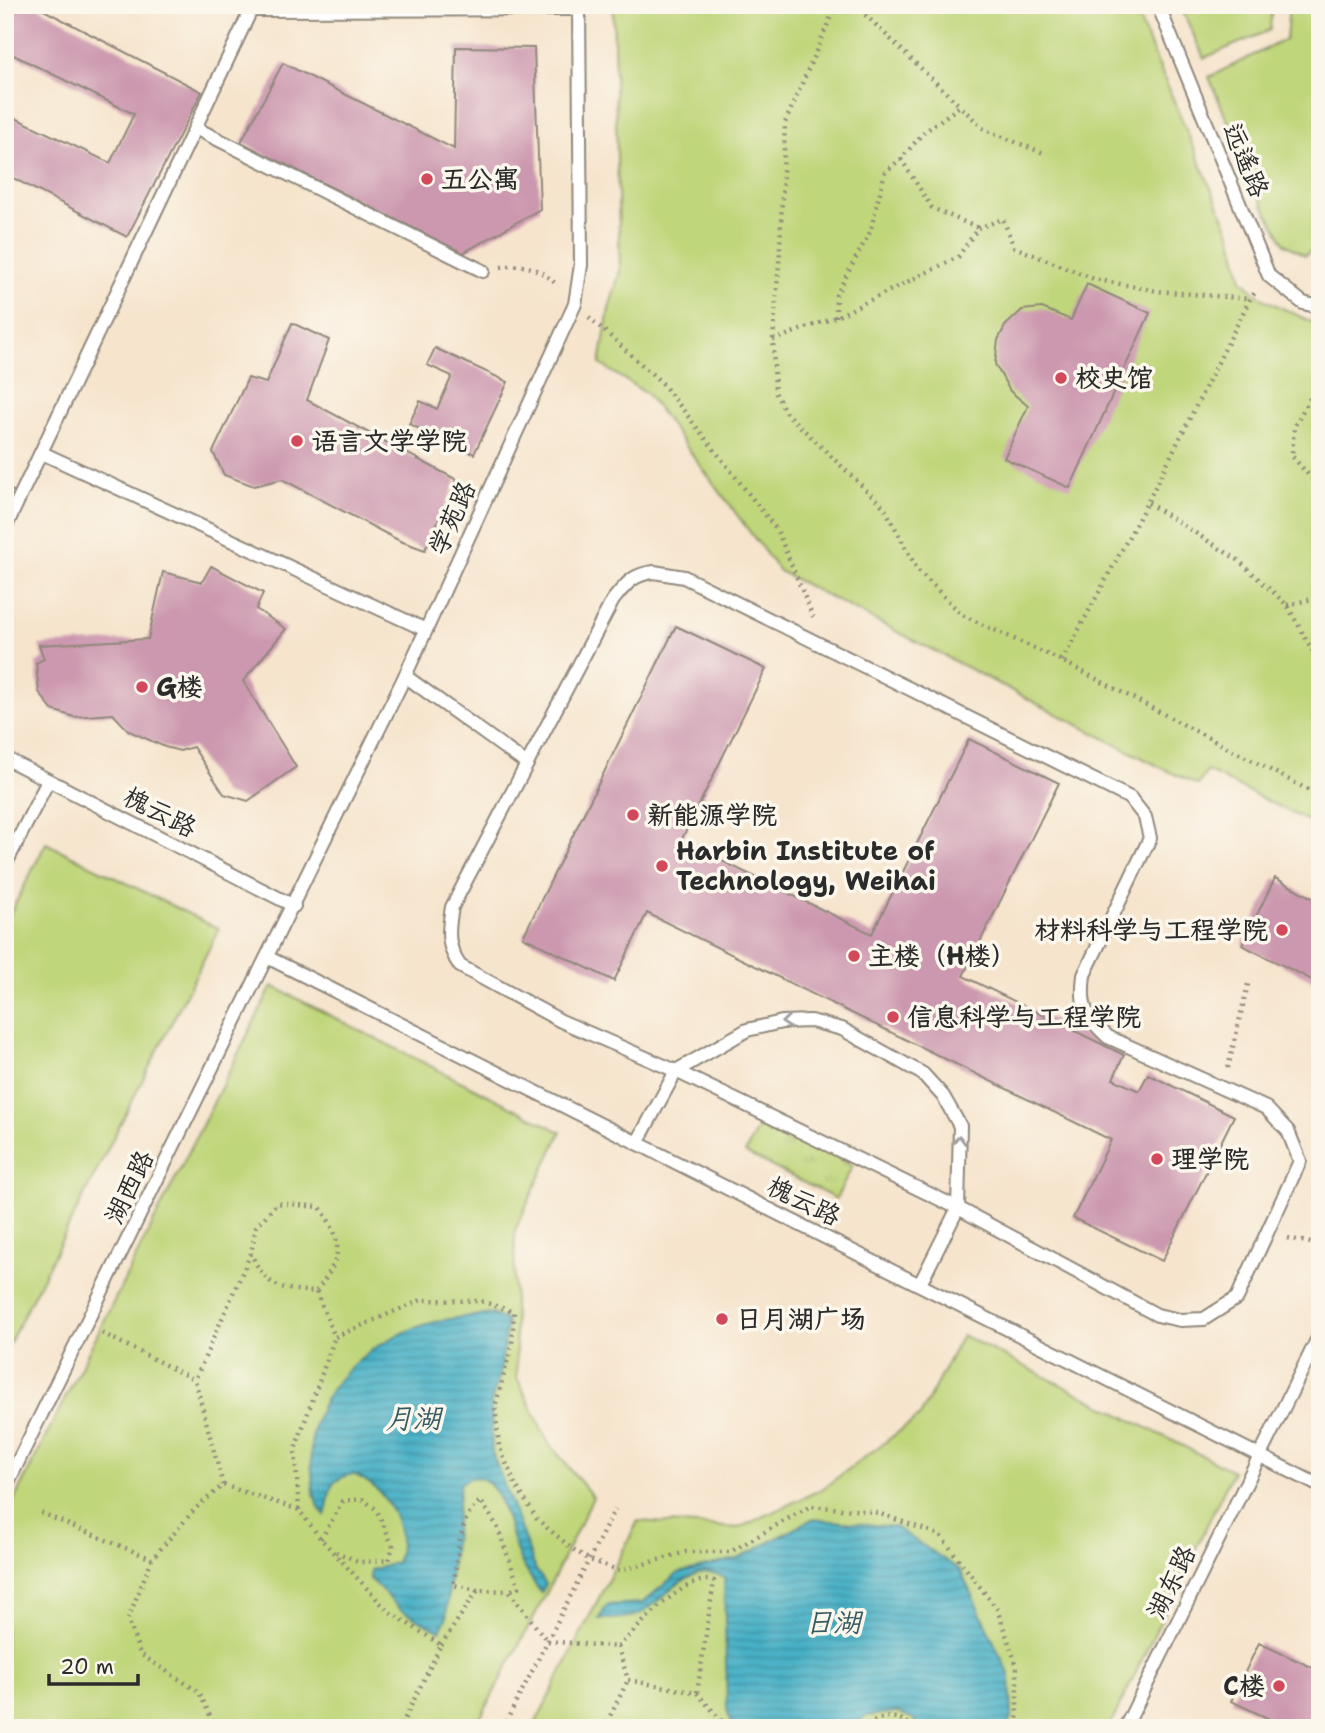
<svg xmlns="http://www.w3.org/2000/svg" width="1325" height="1733" viewBox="0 0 1325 1733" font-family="'Shantell Sans','LXGW WenKai TC',sans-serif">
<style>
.grass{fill:url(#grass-tufts);stroke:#768052;stroke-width:2}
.park{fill:#c0d67a;stroke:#768052;stroke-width:2}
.water{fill:url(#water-rules);stroke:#396e78;stroke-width:2}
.building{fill:#cc98af}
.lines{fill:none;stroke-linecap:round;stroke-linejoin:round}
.service-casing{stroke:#90887c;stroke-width:16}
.path{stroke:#90887c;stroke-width:4.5;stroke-dasharray:2 5;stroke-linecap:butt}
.service{stroke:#fff;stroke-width:12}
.oneway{stroke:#a0a0a0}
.poi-dot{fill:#d1495b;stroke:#fbf7ec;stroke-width:2.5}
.labels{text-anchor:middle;stroke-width:7;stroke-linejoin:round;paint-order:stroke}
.street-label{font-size:26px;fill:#2b2b2b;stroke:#fbf7ec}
.poi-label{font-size:26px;font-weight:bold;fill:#2b2b2b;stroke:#fbf7ec;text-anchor:start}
.water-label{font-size:28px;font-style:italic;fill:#355a61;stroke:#fbf7ec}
</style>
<defs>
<pattern id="grass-tufts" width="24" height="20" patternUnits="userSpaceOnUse" patternTransform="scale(1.75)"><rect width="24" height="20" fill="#c0d67a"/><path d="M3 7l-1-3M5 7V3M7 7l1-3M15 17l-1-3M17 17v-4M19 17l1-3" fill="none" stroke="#a5b86a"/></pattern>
<pattern id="water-rules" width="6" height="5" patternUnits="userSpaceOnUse" patternTransform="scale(1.75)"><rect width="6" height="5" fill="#47b0c6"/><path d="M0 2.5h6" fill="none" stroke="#3b8fa1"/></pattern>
</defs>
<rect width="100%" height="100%" fill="#fbf7ec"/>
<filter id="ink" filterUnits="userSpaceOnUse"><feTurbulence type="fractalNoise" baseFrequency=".0143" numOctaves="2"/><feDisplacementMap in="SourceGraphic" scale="14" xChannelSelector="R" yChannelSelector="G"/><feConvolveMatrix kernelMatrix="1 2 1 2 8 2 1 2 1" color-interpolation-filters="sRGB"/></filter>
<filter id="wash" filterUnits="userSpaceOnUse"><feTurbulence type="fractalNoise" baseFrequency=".00686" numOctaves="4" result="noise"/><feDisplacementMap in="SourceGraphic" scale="28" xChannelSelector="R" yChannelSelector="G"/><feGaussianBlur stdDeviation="1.57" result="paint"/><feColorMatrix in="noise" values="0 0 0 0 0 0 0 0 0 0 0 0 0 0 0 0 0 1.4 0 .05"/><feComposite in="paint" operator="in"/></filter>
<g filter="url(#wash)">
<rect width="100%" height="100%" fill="#f6e4cc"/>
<!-- grass -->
<polygon class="grass" points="762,1119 853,1165 836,1199 745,1153"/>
<!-- park -->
<g class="park">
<polygon points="613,5 1133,5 1232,237 1242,280 1263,299 1316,324 1320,330 1320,827 1207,771 1198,785 1162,768 779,571 647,394 600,364 609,309 620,271"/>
<polygon points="1180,5 1272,5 1270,30 1204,58"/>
<polygon points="1289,5 1320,5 1320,243 1305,255 1285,244 1263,205 1209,77 1286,39"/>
<polygon points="46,843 219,929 5,1352 5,924"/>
<polygon points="272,986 561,1132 515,1230 514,1303 517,1378 548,1442 593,1497 547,1592 475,1728 5,1728 5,1518"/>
<polygon points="962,1335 1233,1471 1109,1728 533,1728 638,1521 739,1528 822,1489 920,1416"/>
</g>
<!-- water -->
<g class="water">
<path d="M492,1314L507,1321L500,1375L491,1402L492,1452L536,1570L546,1584L541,1593C533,1581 524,1569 518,1555C508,1533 498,1454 460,1484L446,1619L440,1631L401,1610L370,1579V1570L396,1563C409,1528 387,1488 353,1474C322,1481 333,1495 325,1515C311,1502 313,1478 311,1459C307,1388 374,1335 439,1321C456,1317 475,1316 492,1314Z"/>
<path d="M812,1519L895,1527L960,1570L1010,1676L1012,1715L1007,1728H920L912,1718L897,1712L867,1716L849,1728H733L727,1710L724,1578C694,1557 666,1598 643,1612C632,1619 612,1619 599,1619L607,1605L642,1603L678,1573L740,1558Z"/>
</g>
<g id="blocks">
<!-- building -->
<g class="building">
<polygon points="5,5 34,5 202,92 127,237 5,174 5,113 110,163 134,114 5,51"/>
<polygon points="456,47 534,48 540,209 463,253 241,142 283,63 454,149"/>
<polygon points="1087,284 1150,313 1070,488 1004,458 1028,406 1010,391 995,364 998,340 1005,326 1022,310 1042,308 1071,320"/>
<polygon points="292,323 329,340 307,400 457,480 425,550 400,541 282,479 254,486 224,475 213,452 248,378 266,383"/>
<polygon points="435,348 508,382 474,454 409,424 420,401 437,409 452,376 427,365"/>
<polygon points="5,487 21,495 5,526"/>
<polygon points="211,566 263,593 256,609 286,629 243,681 296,767 248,801 224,794 193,747 180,751 165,747 129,731 113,714 74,717 52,710 39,692 36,663 44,659 39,645 148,639 163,572 202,582"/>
<polygon points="676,626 766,669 681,841 872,934 969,739 1059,783 963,976 1124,1055 1113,1079 1139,1091 1148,1074 1234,1116 1162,1261 1073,1218 1111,1140 647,913 614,981 523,937"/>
<polygon points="1275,878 1320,902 1320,984 1242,945"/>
<polygon points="1259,1643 1320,1671 1320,1728 1289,1728 1231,1701"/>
</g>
</g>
</g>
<g filter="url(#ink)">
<use href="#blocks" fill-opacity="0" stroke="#90887c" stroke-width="2"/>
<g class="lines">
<defs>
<g id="service">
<polyline points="1158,5 1269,276 1303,303 1320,307"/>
<polyline points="197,129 483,271"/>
<polyline points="42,453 426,630"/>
<polyline points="5,528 251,10 579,9"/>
<path d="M654,572L684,577L1130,798L1145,817L1150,838L1084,975C1080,1007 1085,1016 1108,1037L1266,1108L1288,1131L1300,1161L1237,1298L1204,1319L1180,1320L1157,1315L958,1208L676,1071L561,1021L460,966C446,946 448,930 452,907L613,600C626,584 633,574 654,572Z"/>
<polyline points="405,676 527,764"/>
<polyline points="5,758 294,906"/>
<polyline points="5,865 48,781"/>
<polyline points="267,957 1320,1486"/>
<polyline points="637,1143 676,1071 747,1030 782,1022 811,1021 842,1029 923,1074 943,1096 960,1126 958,1208 920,1284"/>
<polyline points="5,1488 405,676 575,304 581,265 579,5"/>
<polyline points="1125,1728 1320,1334"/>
</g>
</defs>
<!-- service casing -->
<use href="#service" class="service-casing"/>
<!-- path -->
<g class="path">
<polyline points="836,5 785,123 780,250 773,340 775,392 786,413 884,507 917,569 962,615 1062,661 1320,796"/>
<polyline points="855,5 960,106"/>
<polyline points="901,159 932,208 978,228"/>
<path d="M501,267C525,263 540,268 558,286"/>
<polyline points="589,317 662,383 777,530 813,617"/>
<polyline points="836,317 836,295 870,232 885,172 901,159 923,133 960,106 985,130 1046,154"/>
<polyline points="773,340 836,317 958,257 978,228 1003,219 1014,247 1094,279 1157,291 1250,299"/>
<polyline points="1320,380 1294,427 1292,456 1320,488"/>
<polyline points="1148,503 1238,560 1287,605 1320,664"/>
<polyline points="1287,605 1320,597"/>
<polyline points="1062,661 1147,503 1250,299 1257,290"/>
<polyline points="1228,1068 1249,980"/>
<polyline points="1288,1238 1320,1245"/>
<polyline points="316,1292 335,1337 421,1300 481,1301 514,1312 512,1345 495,1407 499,1446 515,1484 537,1519 571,1548 590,1560 620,1571 686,1552 730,1552 810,1506 875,1512 940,1535 997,1609 1017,1666 1017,1718 1014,1728"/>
<polyline points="102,1333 195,1380"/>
<path d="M223,1485L195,1380L251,1253L256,1227L277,1203L320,1207C345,1244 342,1257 316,1292C280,1289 267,1289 251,1253"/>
<polyline points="299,1510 295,1449 335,1337"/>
<polyline points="41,1513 152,1559"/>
<polyline points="321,1539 343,1501 362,1499 376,1509 393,1546 389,1560 360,1562 336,1552"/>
<path d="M478,1590L453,1585C458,1560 458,1515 481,1501L497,1526L519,1587L509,1591"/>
<polyline points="441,1645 478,1590 509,1591 547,1641 618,1647 628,1680 697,1693 728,1728"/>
<path d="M618,1647C638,1628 685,1572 714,1581L697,1693"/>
<polyline points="216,1728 199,1692 140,1654 128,1619 152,1559 195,1509 223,1485 299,1510 321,1539 387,1610 441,1645 400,1728"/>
<polyline points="503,1728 615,1509"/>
<polyline points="604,1728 628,1680"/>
<path d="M861,1728C880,1715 896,1712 914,1728"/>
</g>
<!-- service -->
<use href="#service" class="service"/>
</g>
<!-- one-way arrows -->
<defs><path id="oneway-chevron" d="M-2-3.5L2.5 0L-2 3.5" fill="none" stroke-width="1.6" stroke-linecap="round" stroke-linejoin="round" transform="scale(1.75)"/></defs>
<g class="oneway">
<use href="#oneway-chevron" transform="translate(786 1022) rotate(175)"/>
<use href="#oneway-chevron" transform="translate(959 1140) rotate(-89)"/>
</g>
</g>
<!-- markers -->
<g class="poi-dot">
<circle cx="427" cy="179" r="7"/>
<circle cx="1061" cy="378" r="7"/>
<circle cx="297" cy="441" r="7"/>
<circle cx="142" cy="687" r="7"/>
<circle cx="633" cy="815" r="7"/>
<circle cx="662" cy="866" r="7"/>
<circle cx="1282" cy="930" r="7"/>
<circle cx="854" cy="956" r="7"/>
<circle cx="893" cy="1017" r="7"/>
<circle cx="1157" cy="1159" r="7"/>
<circle cx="722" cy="1319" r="7"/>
<circle cx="1279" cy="1686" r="7"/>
</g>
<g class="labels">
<!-- street labels -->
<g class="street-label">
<text transform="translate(1246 160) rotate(67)" y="9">远遥路</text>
<text transform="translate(452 518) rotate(-66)" y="9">学苑路</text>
<text transform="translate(160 812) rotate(27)" y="9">槐云路</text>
<text transform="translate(129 1187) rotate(-64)" y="9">湖西路</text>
<text transform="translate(804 1201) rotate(26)" y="9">槐云路</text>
<text transform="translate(1171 1582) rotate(-64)" y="9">湖东路</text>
</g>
<!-- poi labels -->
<g class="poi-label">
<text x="441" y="188">五公寓</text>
<text x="1075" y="387">校史馆</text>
<text x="311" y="450">语言文学学院</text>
<text x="156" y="696">G楼</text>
<text x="647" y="824">新能源学院</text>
<text x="676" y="860">Harbin Institute of<tspan x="676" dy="30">Technology, Weihai</tspan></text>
<text x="1268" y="939" text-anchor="end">材料科学与工程学院</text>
<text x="868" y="965">主楼（H楼）</text>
<text x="907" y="1026">信息科学与工程学院</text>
<text x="1171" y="1168">理学院</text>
<text x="736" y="1328">日月湖广场</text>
<text x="1265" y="1695" text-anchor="end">C楼</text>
</g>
<!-- water labels -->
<g class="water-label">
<text x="413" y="1428">月湖</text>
<text x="833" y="1632">日湖</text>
</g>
</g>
<!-- margin -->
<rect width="1325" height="1733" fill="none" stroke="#fbf7ec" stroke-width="28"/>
<!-- scale -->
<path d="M49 1674v10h89v-10" fill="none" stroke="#2b2b2b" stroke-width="3.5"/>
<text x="60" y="1674" font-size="21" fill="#2b2b2b" stroke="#fbf7ec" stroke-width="5" paint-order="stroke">20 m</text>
</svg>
